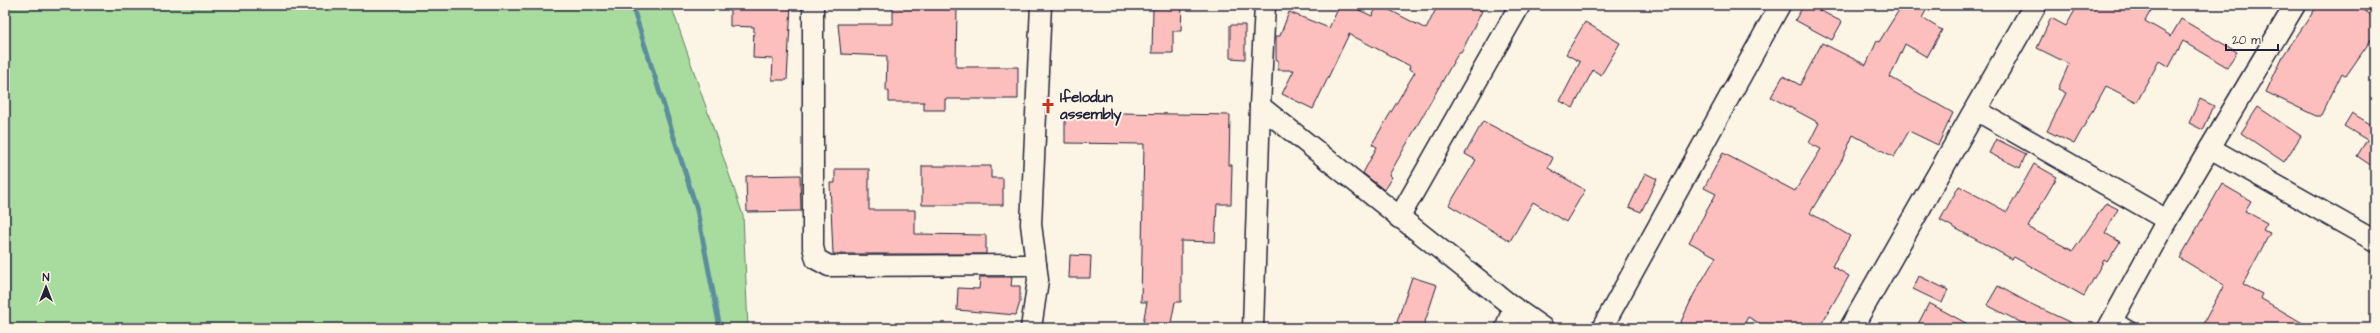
<svg xmlns="http://www.w3.org/2000/svg" width="2380" height="333" viewBox="0 0 2380 333" font-family="'Architects Daughter',sans-serif">
<style>
.green{fill:#a8dc9e;stroke:#657f6c}
.lines{fill:none;stroke-linecap:round;stroke-linejoin:round}
.stream{stroke:#5d8d9d;stroke-width:5}
.building{fill:#fcbfbe;stroke:#22223b}
.service-casing{stroke:#22223b;stroke-width:13}
.minor-casing{stroke:#22223b;stroke-width:23}
.tertiary-casing{stroke:#22223b;stroke-width:25}
.service{stroke:#fcf5e5;stroke-width:10}
.minor{stroke:#fcf5e5;stroke-width:20}
.tertiary{stroke:#fcf5e5;stroke-width:22}
.labels{text-anchor:middle;stroke-width:4;stroke-linejoin:round;paint-order:stroke}
.poi-label{font-size:15px;font-weight:bold;fill:#22223b;stroke:#fcf5e5;text-anchor:start}
</style>
<rect width="100%" height="100%" fill="#fcf5e5"/>
<filter id="ink" filterUnits="userSpaceOnUse"><feTurbulence type="fractalNoise" baseFrequency=".025" numOctaves="2"/><feDisplacementMap in="SourceGraphic" scale="8" xChannelSelector="R" yChannelSelector="G"/><feConvolveMatrix kernelMatrix="1 2 1 2 8 2 1 2 1" color-interpolation-filters="sRGB"/></filter>
<g filter="url(#ink)">
<!-- green -->
<polygon class="green" points="5,5 671,5 743,215 748,328 5,328"/>
<g class="lines">
<!-- stream -->
<polyline class="stream" points="632,5 697,210 720,328"/>
</g>
<!-- building -->
<g class="building">
<polygon points="730,5 791,5 787,80 772,80 773,59 753,58 754,27 730,26"/>
<polygon points="893,5 957,5 956,67 1018,67 1018,99 945,99 945,110 924,110 924,102 889,102 889,91 886,91 887,56 841,54 838,24 893,24"/>
<polygon points="1158,5 1182,5 1181,31 1173,31 1173,53 1152,53 1153,8 1158,8"/>
<polygon points="1340,5 1348,5 1372,16 1378,5 1380,5 1426,29 1438,5 1470,5 1482,11 1461,53 1459,52 1389,175 1392,177 1384,190 1363,173 1377,147 1372,144 1415,72 1409,69 1410,66 1349,34 1313,109 1282,94 1294,70 1278,70 1278,60 1276,60 1276,36 1280,36 1289,12 1329,28"/>
<polygon points="1804,5 1810,5 1842,22 1832,40 1795,20"/>
<polygon points="1902,5 1929,5 1922,18 1942,30 1927,57 1905,44 1890,77 1953,113 1938,145 1909,131 1894,157 1853,135 1842,160 1810,213 1850,236 1832,266 1849,276 1819,328 1768,328 1748,317 1742,328 1678,328 1694,294 1716,257 1689,242 1716,194 1704,188 1723,153 1795,191 1821,149 1809,143 1819,123 1771,97 1783,76 1800,85 1822,43 1866,65 1877,41 1879,42"/>
<polygon points="2078,5 2154,5 2145,21 2171,36 2181,19 2237,52 2227,67 2183,41 2169,67 2159,61 2137,102 2106,86 2074,144 2047,131 2066,93 2058,89 2069,64 2037,48 2051,18 2066,26"/>
<polygon points="2318,5 2357,5 2375,18 2375,34 2346,76 2342,73 2321,116 2316,116 2266,92 2283,56"/>
<polygon points="1585,22 1620,43 1601,75 1593,70 1573,108 1560,101 1580,62 1566,54"/>
<polygon points="1230,25 1245,25 1245,59 1230,58"/>
<polygon points="2200,99 2214,106 2203,130 2189,123"/>
<polygon points="2258,107 2301,136 2284,162 2241,133"/>
<polygon points="1065,112 1230,115 1229,165 1232,165 1231,204 1217,204 1215,242 1181,241 1181,302 1175,302 1170,328 1142,328 1147,302 1141,302 1144,144 1065,143"/>
<polygon points="2352,113 2375,127 2375,168 2357,156 2367,140 2344,126"/>
<polygon points="1483,121 1553,158 1548,168 1585,190 1566,222 1533,202 1510,241 1449,205 1476,160 1465,154"/>
<polygon points="1996,139 2026,154 2020,168 1989,153"/>
<polygon points="2034,164 2057,177 2028,227 2073,251 2106,203 2118,209 2105,233 2120,242 2107,262 2104,260 2084,296 2014,257 2012,259 1940,220 1959,186 2007,212"/>
<polygon points="922,166 991,166 991,178 1003,178 1003,205 922,205"/>
<polygon points="835,169 869,169 869,210 915,210 915,234 986,235 986,254 833,254 830,183 835,183"/>
<polygon points="1645,173 1657,179 1641,212 1629,207"/>
<polygon points="800,175 801,211 747,212 746,176"/>
<polygon points="2222,184 2251,201 2245,211 2267,223 2263,230 2270,233 2243,284 2262,294 2260,298 2311,328 2212,328 2203,324 2224,285 2180,258"/>
<polygon points="1070,255 1091,256 1090,278 1069,278"/>
<polygon points="1919,276 1948,290 1942,303 1913,289"/>
<polygon points="980,277 1012,277 1011,286 1020,286 1020,302 1016,315 957,310 958,288 979,289"/>
<polygon points="1412,277 1437,285 1423,328 1395,328"/>
<polygon points="1998,286 2029,303 2082,328 2034,328 2020,322 1987,305"/>
<polygon points="1929,303 1975,328 1916,328"/>
</g>
<g class="lines">
<defs>
<polyline id="service" points="2114,317 2132,328"/>
<g id="minor">
<polyline points="813,5 813,247 816,259 829,266 1036,265"/>
<polyline points="1260,106 1513,307 1543,328"/>
<polyline points="1976,110 2167,220"/>
<polyline points="2210,148 2375,241"/>
<polyline points="1399,218 1520,5"/>
<polyline points="1031,328 1038,280 1031,224 1041,5"/>
<polyline points="1253,328 1260,106 1265,5"/>
<polyline points="1506,328 1513,307"/>
<polyline points="1602,328 1780,5"/>
<polyline points="2108,328 2167,220 2295,5"/>
</g>
<polyline id="tertiary" points="1851,328 2035,5"/>
</defs>
<!-- service casing -->
<use href="#service" class="service-casing"/>
<!-- minor casing -->
<use href="#minor" class="minor-casing"/>
<!-- tertiary casing -->
<use href="#tertiary" class="tertiary-casing"/>
<!-- service -->
<use href="#service" class="service"/>
<!-- minor -->
<use href="#minor" class="minor"/>
<!-- tertiary -->
<use href="#tertiary" class="tertiary"/>
</g>
</g>
<!-- icons -->
<defs>
<symbol id="church-bare" viewBox="-9 -9 18 18"><path d="M-1.2-6h2.4v3.5h3.3v2.4h-3.3V6h-2.4V-.1h-3.3v-2.4h3.3Z" fill="#c8321e" stroke="#fcf5e5" stroke-width="2.5" paint-order="stroke"/></symbol>
</defs>
<g fill-rule="evenodd">
<use href="#church-bare" x="1037" y="95" width="22" height="22"/>
</g>
<g class="labels">
<!-- poi labels -->
<g class="poi-label">
<text x="1060" y="102">Ifelodun<tspan x="1060" dy="17">assembly</tspan></text>
</g>
</g>
<!-- margin -->
<rect width="2380" height="333" fill="none" stroke="#fcf5e5" stroke-width="20"/>
<rect x="10" y="10" width="2360" height="313" fill="none" stroke="#22223b" stroke-width="1.5" filter="url(#ink)"/>
<!-- north arrow -->
<g transform="translate(46 287)" stroke="#fcf5e5" stroke-width="3" paint-order="stroke">
<path d="M0-3L7 15L0 10L-7 15Z" fill="#22223b"/>
<text y="-6" font-size="11" font-weight="bold" text-anchor="middle" fill="#22223b">N</text>
</g>
<!-- scale -->
<path d="M2226 44v6h52v-6" fill="none" stroke="#22223b" stroke-width="2"/>
<text x="2232" y="44" font-size="12" fill="#22223b" stroke="#fcf5e5" stroke-width="3" paint-order="stroke">20 m</text>
</svg>
